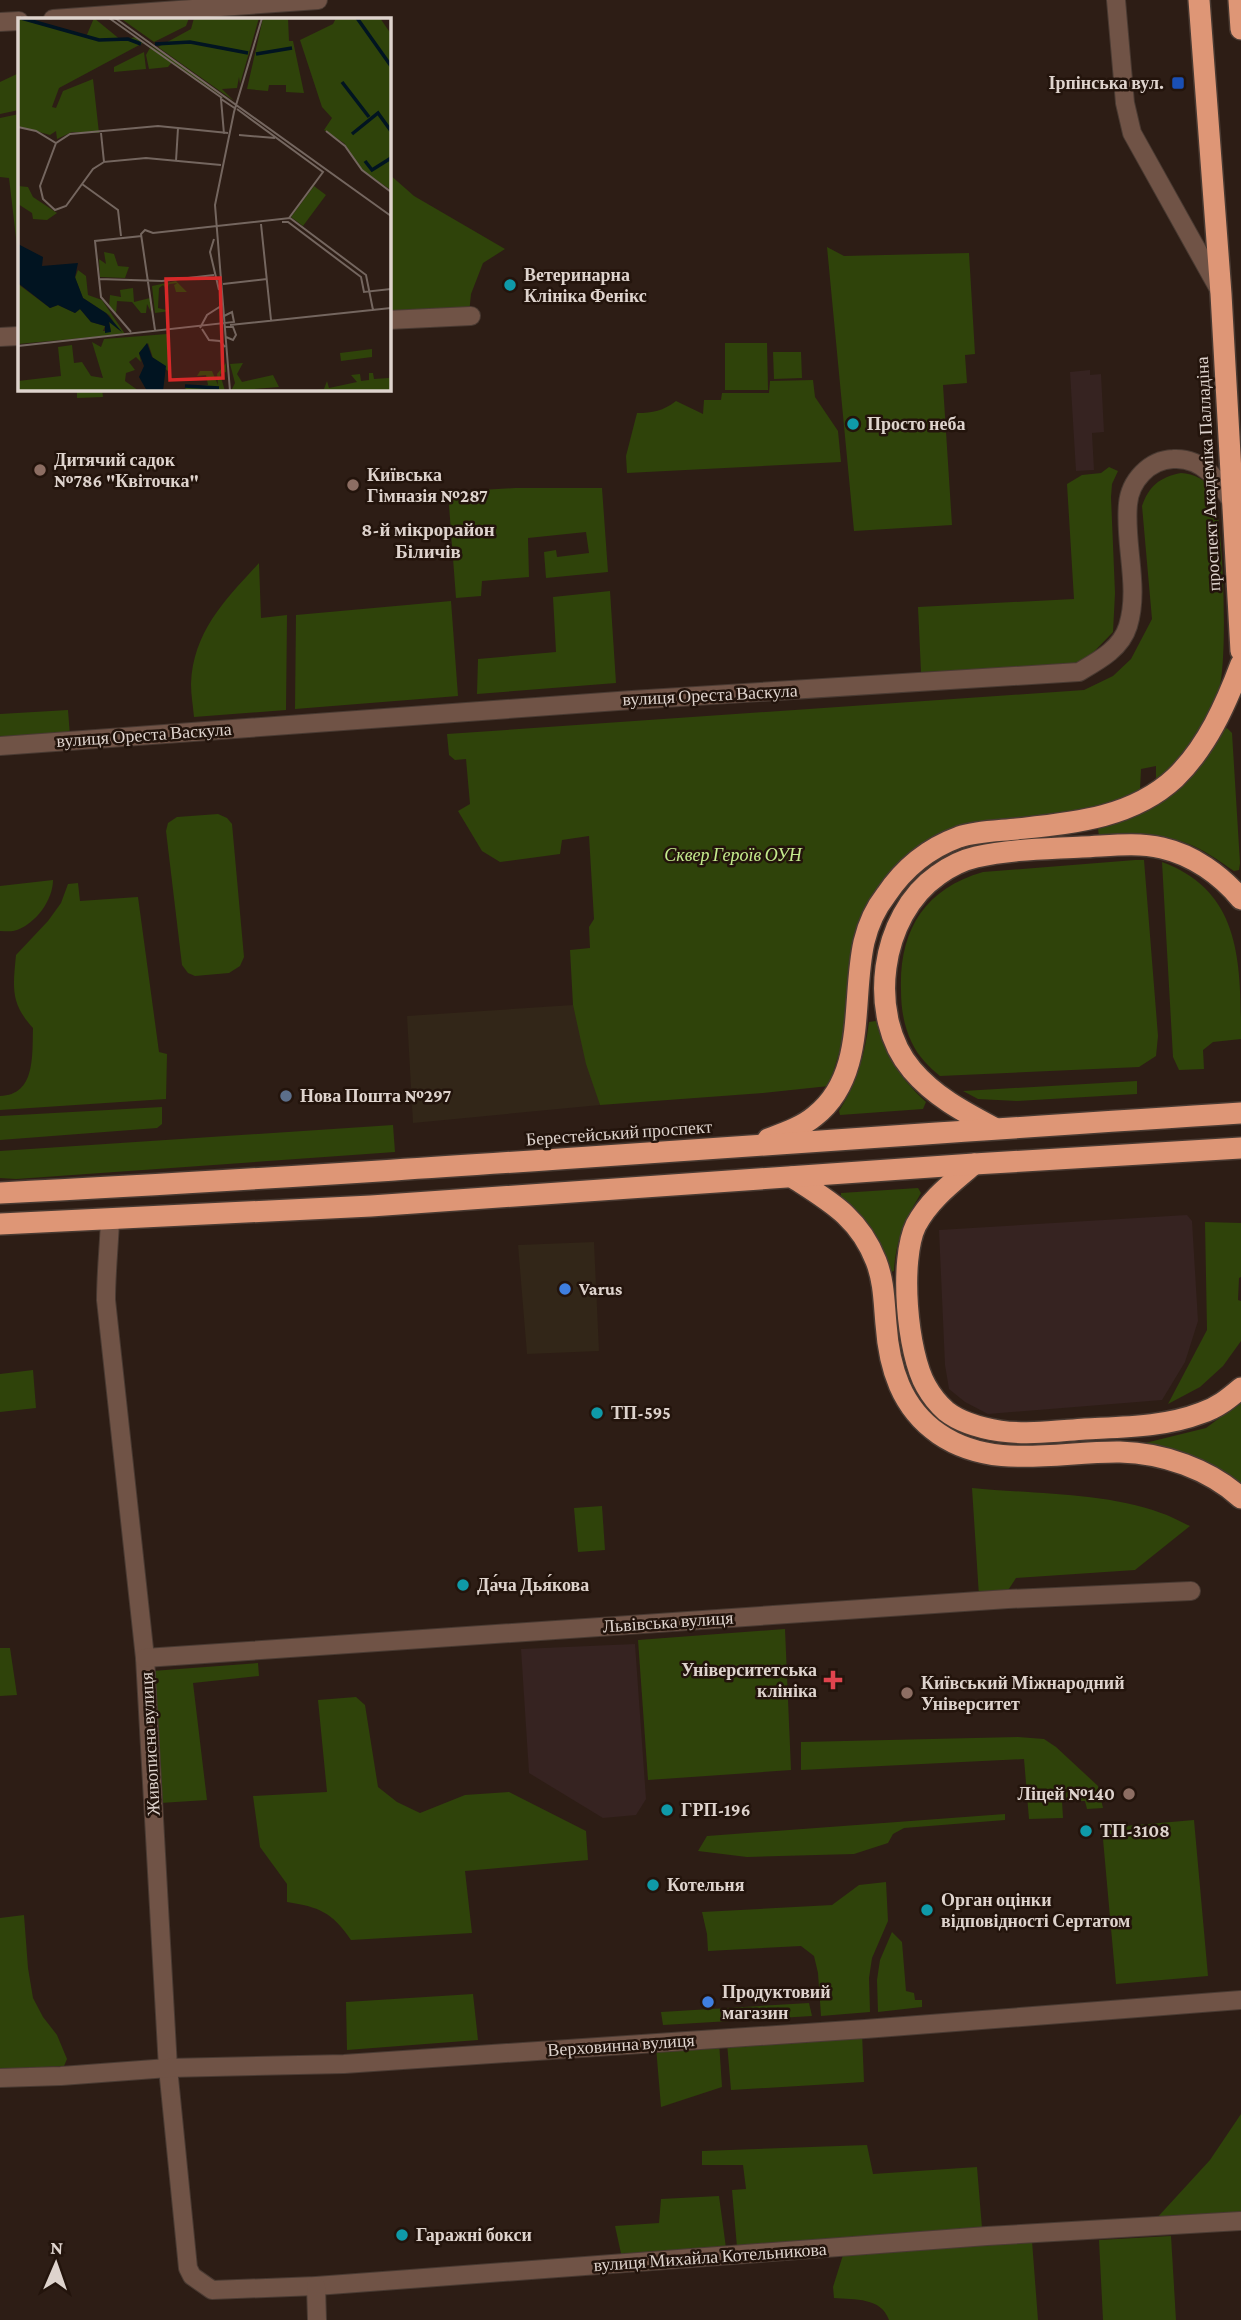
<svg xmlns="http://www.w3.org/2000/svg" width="1241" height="2320" viewBox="0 0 1241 2320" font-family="'Crimson Pro',serif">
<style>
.commercial{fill:#322618}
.industrial{fill:#362321}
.green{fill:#2f430a}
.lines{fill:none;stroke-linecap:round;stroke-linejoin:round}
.minor-casing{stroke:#493a32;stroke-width:20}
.highway-casing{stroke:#493a32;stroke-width:24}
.minor{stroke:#705346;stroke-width:18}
.highway{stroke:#de9676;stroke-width:21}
.transit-dot{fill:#1a4fb4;stroke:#23140c;stroke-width:2.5}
.culture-dot{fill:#0f9aa8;stroke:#23140c;stroke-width:2.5}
.education-dot{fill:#8d6e63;stroke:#23140c;stroke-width:2.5}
.service-dot{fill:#5c6f8a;stroke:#23140c;stroke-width:2.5}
.shop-dot{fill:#3f7fe0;stroke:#23140c;stroke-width:2.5}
.health-dot{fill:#e0444e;stroke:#23140c;stroke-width:2.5}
.labels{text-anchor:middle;stroke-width:5;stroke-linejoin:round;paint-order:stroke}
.poi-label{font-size:18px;font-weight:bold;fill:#ded3cd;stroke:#23140c;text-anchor:start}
.street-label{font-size:18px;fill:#ded3cd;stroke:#23140c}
.park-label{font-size:18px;font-style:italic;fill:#c4eb8d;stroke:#23140c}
.neighbourhood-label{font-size:19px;font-weight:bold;fill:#ded3cd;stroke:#23140c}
.inset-river{fill:none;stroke:#011421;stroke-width:3.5}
.inset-road{fill:none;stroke:#74665f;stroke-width:2}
.view{fill:#d62828;fill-opacity:0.15;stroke:#d62828;stroke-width:3.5}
.inset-edge{fill:none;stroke:#ded3cd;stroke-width:3.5}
</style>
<rect width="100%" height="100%" fill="#2d1d15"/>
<!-- commercial -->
<g class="commercial">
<polygon points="573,1005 600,1105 413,1123 407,1016"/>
<polygon points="594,1242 599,1351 527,1354 518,1245"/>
</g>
<!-- industrial -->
<g class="industrial">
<polygon points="1090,370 1090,375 1101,374 1104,432 1092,433 1094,470 1076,471 1070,372"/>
<polygon points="1187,1215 1192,1221 1198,1321 1185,1362 1162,1400 988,1414 965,1402 949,1389 945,1365 939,1230"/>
<polygon points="635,1644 646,1799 636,1815 603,1818 529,1773 521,1649"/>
</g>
<!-- green -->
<g class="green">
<polygon points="19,73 19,110 0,114 0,82"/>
<polygon points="19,114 19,246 17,246 9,178 0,177 0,118"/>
<polygon points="389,174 414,196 505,249 483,263 471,294 469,314 389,318"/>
<polygon points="827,247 844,256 969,253 975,354 965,355 967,383 943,385 952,525 854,531"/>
<polygon points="725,343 767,343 768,390 725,390"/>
<polygon points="773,352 801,352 802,378 774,379"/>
<path d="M813,380L815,397L838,431L841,462L627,473L626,456L637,413C653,413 663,411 676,401L703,414L704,400H721L722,393H769L770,381Z"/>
<polygon points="77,389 102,389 103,397 77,398"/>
<polygon points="1109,467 1118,471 1112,484 1111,497 1115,593 1113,632 1083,663 1071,666 921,672 918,607 1074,599 1067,484 1082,475 1101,473"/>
<path d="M1181,473C1194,474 1206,479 1212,491C1224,515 1228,663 1219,689C1207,725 1186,758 1156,781V766L1141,769L1140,790C1098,814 1047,816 999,822C982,824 963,825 946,830C925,838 909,853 894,869C879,885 868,902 860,923L843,1040L829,1086L763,1093L600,1105L586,1064L573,1005L570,950L590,948L589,927L594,919L589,836L562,840L560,854L500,862L482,851L458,811L470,804L466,759L455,760L449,755L447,734L1084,690L1113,676L1131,659L1152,619L1142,506C1149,486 1160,477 1181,473Z"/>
<polygon points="515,488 602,488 608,572 546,578 544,552 556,550 557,557 589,553 586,532 528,538 529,577 482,581 481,596 456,598 448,492"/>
<path d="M259,563L261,618L287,615L286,710L194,717C193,706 191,695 191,684C193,631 226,599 259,563Z"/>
<polygon points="610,591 616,683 477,694 478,659 556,652 553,597"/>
<polygon points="451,601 458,696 295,709 296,615"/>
<polygon points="68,710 70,736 0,741 0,714"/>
<path d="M1227,728L1232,733L1240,863L1239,870L1234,871C1219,861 1203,849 1186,843C1158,832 1128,834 1099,836L1098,829C1151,811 1195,782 1222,731Z"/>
<polygon points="218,814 227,818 232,824 244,957 240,966 229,973 195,976 188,973 182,965 166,831 168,823 177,817"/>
<path d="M1135,860H1144L1158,1036L1156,1056L1139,1067L940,1076C929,1067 918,1056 912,1043C904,1027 901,1009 901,990C899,931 924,889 983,872Z"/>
<path d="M1162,862C1241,891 1241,961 1241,1039L1213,1042L1203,1050L1204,1069L1179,1070L1173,1057Z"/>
<path d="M53,880C53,900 36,923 17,930C12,932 6,931 0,931V886Z"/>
<path d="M78,883L80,901L138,897L159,1052L167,1054L166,1099L0,1110V1096C36,1095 32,1055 33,1028C10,1003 13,987 16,955L48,921L61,903L68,884Z"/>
<path d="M876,1021C885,1055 900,1078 926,1102L923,1109L840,1115L839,1111C857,1083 865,1054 869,1022Z"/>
<polygon points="1137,1081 1137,1094 1017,1101 978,1099 963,1091"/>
<polygon points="162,1107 162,1124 157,1128 0,1140 0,1116"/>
<polygon points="393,1125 395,1152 16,1179 0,1178 0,1151"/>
<path d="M918,1188L921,1193C905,1221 896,1239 894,1271L891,1272C879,1238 867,1221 841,1197V1193Z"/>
<polygon points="1205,1222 1241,1223 1241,1277 1239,1278 1238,1300 1241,1301 1241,1341 1223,1366 1200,1387 1168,1404 1207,1330"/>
<polygon points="33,1370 36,1408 0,1412 0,1374"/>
<polygon points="1241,1402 1241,1487 1141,1444 1206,1428"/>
<path d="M972,1488C1031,1494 1104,1492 1161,1513C1171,1516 1181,1522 1190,1526L1135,1570L1016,1578L1005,1595L979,1596Z"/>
<polygon points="602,1506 605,1550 578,1552 574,1508"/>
<polygon points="785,1629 791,1770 648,1780 638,1640"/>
<polygon points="0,1648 10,1648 17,1695 0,1696"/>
<polygon points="258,1663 259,1676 193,1683 207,1800 160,1803 152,1671"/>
<path d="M356,1697L365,1705L378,1787L397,1802L420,1813L465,1795L509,1792L586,1831L588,1860L465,1871L472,1933L351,1940C332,1912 319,1907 287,1902V1884L260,1847L253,1796L327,1792L318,1700Z"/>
<polygon points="1018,1737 1044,1739 1056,1747 1098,1786 1103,1808 1087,1809 1085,1801 1062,1801 1063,1818 1029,1819 1024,1759 801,1770 801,1742"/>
<polygon points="1005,1814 1005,1820 904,1828 893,1834 888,1843 854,1854 747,1857 698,1851 707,1836"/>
<polygon points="1194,1820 1208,1976 1116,1984 1102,1828"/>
<polygon points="886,1882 888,1921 872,1958 869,1978 870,2012 821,2016 818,1973 814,1956 801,1946 708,1951 707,1934 702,1912 832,1905 859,1885"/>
<polygon points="24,1915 28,1968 33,1998 43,2017 57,2035 67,2059 64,2066 0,2069 0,1918"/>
<polygon points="892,1932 902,1942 906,1991 914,1993 915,2000 922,2000 922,2007 878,2012 877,1980 880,1960"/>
<polygon points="473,1994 478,2040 347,2050 346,2002"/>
<polygon points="809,2003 812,2016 663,2025 661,2012"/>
<polygon points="862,2033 864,2082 731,2090 727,2043"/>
<polygon points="719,2042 722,2087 661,2107 656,2047"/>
<polygon points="1241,2114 1241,2215 1155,2220 1210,2160"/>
<polygon points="867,2145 873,2174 977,2167 982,2228 737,2247 732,2190 746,2189 743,2165 702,2165 702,2151"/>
<polygon points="719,2196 726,2248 622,2258 615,2226 659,2223 661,2199"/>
<polygon points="1171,2236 1176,2320 1103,2320 1099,2240"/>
<path d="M1032,2241L1038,2320H889C881,2297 855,2300 834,2298L833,2287L843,2255Z"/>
</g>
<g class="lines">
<defs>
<g id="minor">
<polyline points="1116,0 1125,103 1132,133 1220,291"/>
<polyline points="53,19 318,0"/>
<polyline points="0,22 19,21"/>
<polyline points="388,320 471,316"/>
<polyline points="0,337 19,336"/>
<path d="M0,746L632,700L1079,672C1098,661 1121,649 1128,626C1140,587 1124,544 1128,504C1130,481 1149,460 1173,459C1203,457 1219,481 1233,504"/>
<path d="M110,1220C109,1247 106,1273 106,1300L145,1658L168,2068L188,2268L192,2276L212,2290L316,2286L987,2236L1241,2221"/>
<polyline points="145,1658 1008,1599 1191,1591"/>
<polyline points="0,2078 61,2076 168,2068 344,2064 865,2029 1241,2000"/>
<polyline points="316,2286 317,2320"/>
</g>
<g id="highway">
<polyline points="1199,0 1221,294 1241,651"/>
<polyline points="1239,0 1241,29"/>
<path d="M994,1128C964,1112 935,1097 912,1070C866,1016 880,915 938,875C949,867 963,860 976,857C1011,849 1048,849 1082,847C1109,846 1136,842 1162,848C1193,855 1221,875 1241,899"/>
<path d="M768,1139C784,1133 802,1127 815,1116C867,1075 851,1000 864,942C868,925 875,909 886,895C904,868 929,848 959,837C977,831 998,831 1017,829C1073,823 1132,818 1175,778C1207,747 1226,704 1241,664"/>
<path d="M974,1164C952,1183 930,1199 916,1225C899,1260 907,1353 926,1386C931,1395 938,1404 946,1411C961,1423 981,1428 1000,1431C1028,1435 1057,1431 1085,1429C1123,1427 1165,1427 1201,1413C1217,1408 1228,1399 1241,1388"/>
<path d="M792,1177C829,1201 859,1217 876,1261C884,1281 884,1303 886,1324C889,1367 901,1408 939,1434C993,1471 1059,1451 1120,1452C1163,1453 1209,1469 1241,1498"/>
<path d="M0,1193C414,1172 827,1139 1241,1113"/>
<polyline points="0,1224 371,1206 974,1164 1241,1148"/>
</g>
</defs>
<!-- minor casing -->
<use href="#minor" class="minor-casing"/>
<!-- highway casing -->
<use href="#highway" class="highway-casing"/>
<!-- minor -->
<use href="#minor" class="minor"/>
<!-- highway -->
<use href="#highway" class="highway"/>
</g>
<!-- markers -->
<rect class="transit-dot" x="1171" y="76" width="14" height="14" rx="3.5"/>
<g class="culture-dot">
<circle cx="510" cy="285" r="7"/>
<circle cx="853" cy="424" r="7"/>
<circle cx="597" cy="1413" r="7"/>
<circle cx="463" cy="1585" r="7"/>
<circle cx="667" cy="1810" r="7"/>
<circle cx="1086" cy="1831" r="7"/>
<circle cx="653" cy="1885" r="7"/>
<circle cx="927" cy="1910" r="7"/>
<circle cx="402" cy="2235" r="7"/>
</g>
<g class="education-dot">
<circle cx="40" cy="470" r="7"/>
<circle cx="353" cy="485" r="7"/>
<circle cx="907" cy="1693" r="7"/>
<circle cx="1129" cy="1794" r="7"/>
</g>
<circle class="service-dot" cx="286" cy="1096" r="7"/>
<g class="shop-dot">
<circle cx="565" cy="1289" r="7"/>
<circle cx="708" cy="2002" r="7"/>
</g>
<path class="health-dot" d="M829.5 1669.5h7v7h7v7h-7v7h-7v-7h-7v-7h7z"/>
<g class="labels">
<!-- poi labels -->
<g class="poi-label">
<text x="1164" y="89" text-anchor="end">Ірпінська вул.</text>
<text x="524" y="281">Ветеринарна<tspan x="524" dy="21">Клініка Фенікс</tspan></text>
<text x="867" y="430">Просто неба</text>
<text x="54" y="466">Дитячий садок<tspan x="54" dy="21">№786 "Квіточка"</tspan></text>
<text x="367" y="481">Київська<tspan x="367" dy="21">Гімназія №287</tspan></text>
<text x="300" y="1102">Нова Пошта №297</text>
<text x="579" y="1295">Varus</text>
<text x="611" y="1419">ТП-595</text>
<text x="477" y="1591">Да́ча Дья́кова</text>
<text x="817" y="1676" text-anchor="end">Університетська<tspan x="817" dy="21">клініка</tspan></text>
<text x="921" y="1689">Київський Міжнародний<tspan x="921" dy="21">Університет</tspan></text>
<text x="1115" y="1800" text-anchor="end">Ліцей №140</text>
<text x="681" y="1816">ГРП-196</text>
<text x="1100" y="1837">ТП-3108</text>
<text x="667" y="1891">Котельня</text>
<text x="941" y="1906">Орган оцінки<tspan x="941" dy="21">відповідності Сертатом</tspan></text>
<text x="722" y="1998">Продуктовий<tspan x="722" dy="21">магазин</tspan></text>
<text x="416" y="2241">Гаражні бокси</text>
</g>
<!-- street labels -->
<g class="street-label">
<text transform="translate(1208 474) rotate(-93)" y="6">проспект Академіка Палладіна</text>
<text transform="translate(710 695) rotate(-3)" y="6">вулиця Ореста Васкула</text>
<text transform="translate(144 735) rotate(-4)" y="6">вулиця Ореста Васкула</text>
<text transform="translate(619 1133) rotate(-4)" y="6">Берестейський проспект</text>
<text transform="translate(668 1622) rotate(-4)" y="6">Львівська вулиця</text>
<text transform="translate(150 1744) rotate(-93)" y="6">Живописна вулиця</text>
<text transform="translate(621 2045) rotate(-4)" y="6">Верховинна вулиця</text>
<text transform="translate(710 2257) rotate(-4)" y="6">вулиця Михайла Котельникова</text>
</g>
<!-- park labels -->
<g class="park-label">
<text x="733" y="861">Сквер Героїв ОУН</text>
</g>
<!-- neighbourhood labels -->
<g class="neighbourhood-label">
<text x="428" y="536">8-й мікрорайон<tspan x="428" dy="22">Біличів</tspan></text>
</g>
</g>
<!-- overview -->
<g transform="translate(18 18)">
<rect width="373" height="373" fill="#2d1d15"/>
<path d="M0,0L68,19L76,0L104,23L117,19L125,25L41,70L34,89L38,90L45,73L75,61L81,115L54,114L39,121L38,113L32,117L0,108ZM171,0L168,8L136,24L105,2ZM176,0H241L222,66L221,59L219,70L204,71L216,83L140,29L173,11ZM245,0H270L271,23H275L286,75L268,74V67H251L250,73L229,71ZM318,0H362L373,16V172L345,153L326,125L306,112L314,100L304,89L282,22L315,6ZM133,28L151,39L217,87L154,44L150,49L131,51L128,37ZM126,34L128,51L96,54V49ZM0,168L10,169L15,179L39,195L29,202L15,201L14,195L0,186ZM296,168L308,177L285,208L273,199ZM86,234L96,236L100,248L111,249L107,260L82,259L81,241L88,246ZM60,252L68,258L70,277L84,282L107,316L0,326V266L32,290L40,287L57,295L62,291L73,304L87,308L85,313H93L91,303L102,313L91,297L65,280L57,260ZM158,263L169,274H158L156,267L160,265L151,266L149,272L145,267L141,270L140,290L152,293L137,295L134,268ZM115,270L116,284L132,280L133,294L129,286L128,295H123L114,284L99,283L98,296L91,289L92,277L103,279L102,272ZM149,316L151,354L135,340L130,325L121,335L123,344L118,339L111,344L117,352L108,355L107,363L121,373H0V363L43,358L40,329L54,327L56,345L64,344L73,358L85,360L74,324L83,329L86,321ZM354,331V339L323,343L322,335ZM208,345V354L202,356L207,373H168L167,369L190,367L188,357L179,358L182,353H194L200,367L199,356ZM225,345L219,356L224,364L255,357L261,369L213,373L217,365L212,346ZM373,351L372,373H290L306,371L309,363L311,370L339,364L333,357L342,356L343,363L351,362V355H355L356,361L371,360Z" fill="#2f430a"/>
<path d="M0,226L25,239L24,248L60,245L57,259L65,280L88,295L104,314L91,304L93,314L87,315V308L73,304L62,291L57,295L40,287L32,290L0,265ZM129,325L134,339L148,348L145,373H129L121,359L126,348L121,335Z" fill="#011421"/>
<path class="inset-river" d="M3,0L81,22L110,21L123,26M339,0L373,48M137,26L172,24L230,35M238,36L274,30M324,64L351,99M334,116L360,95L373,113M347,143L354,152L373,140M167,368L201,370"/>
<path class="inset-road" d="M91,0L204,80M97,0L373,198M219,91L305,154L271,200M0,109L18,113L38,125L52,116L140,108L210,115M308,113L327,128L344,152L373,174M83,115L86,144L128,140L203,147M206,116L203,81L218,91M221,117L257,120M38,125L22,168L25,181L37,192L48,188L75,151L86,144M158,143L160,110M64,166L100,192L103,218M264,204H270L343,259L346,274L373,271M243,206L253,302M196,221L192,234L201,272M81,261L144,263L196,257M205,266L249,261M212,307L373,290M207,309H215L218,317L215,322L208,319M182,310L189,297L203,288M184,311L191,322L202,323L207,329M137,312L123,216L127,212L135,215L272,200L348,257L355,292M113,314L83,279L77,223L124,218M0,328L216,304L214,294L206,298M212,373L197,187L216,94L244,0"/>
<path class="view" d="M202,260L205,360L152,362L148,261Z"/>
<rect width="373" height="373" class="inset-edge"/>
</g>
<!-- north arrow -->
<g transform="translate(56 2264) rotate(2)" stroke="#23140c" stroke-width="5" paint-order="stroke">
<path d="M0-5L12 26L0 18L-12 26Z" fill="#ded3cd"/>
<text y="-10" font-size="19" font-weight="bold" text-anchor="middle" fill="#ded3cd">N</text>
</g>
</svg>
